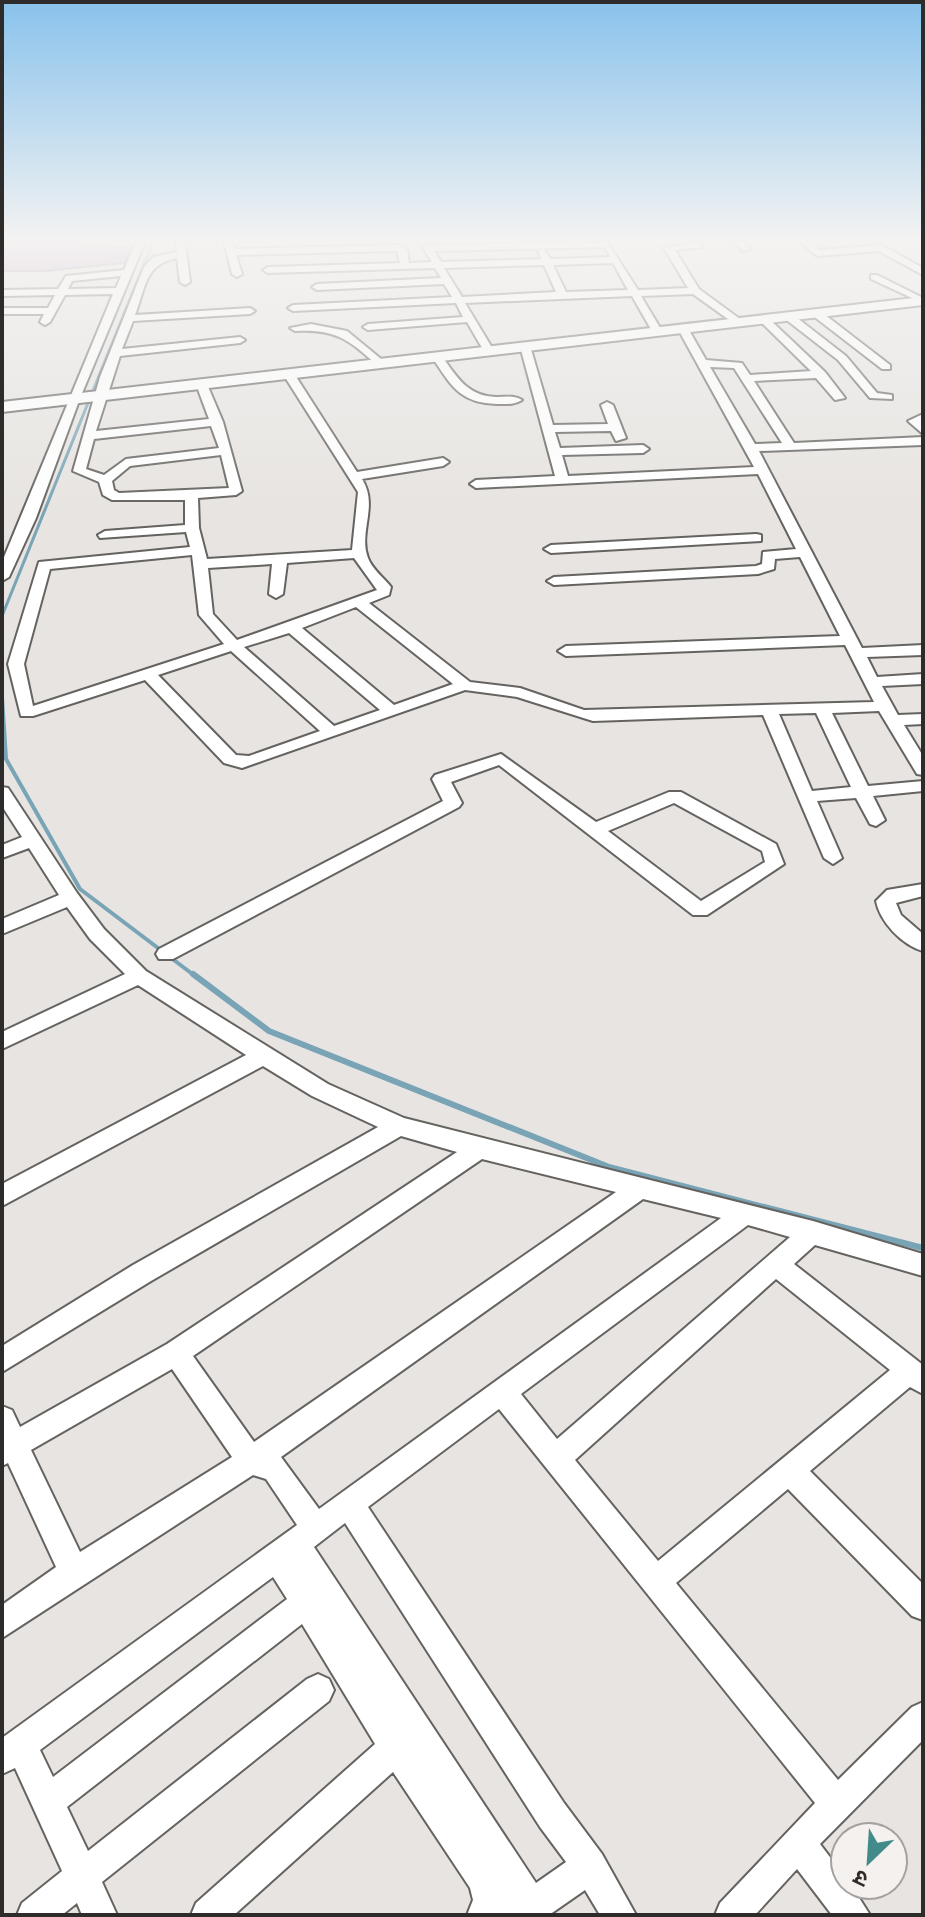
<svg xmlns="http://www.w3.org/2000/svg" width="925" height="1917" viewBox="0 0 925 1917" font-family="'Roboto Serif','Noto Sans Devanagari',serif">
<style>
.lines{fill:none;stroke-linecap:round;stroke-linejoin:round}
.stream-far2{stroke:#78a4b6;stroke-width:3}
.stream-far1{stroke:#78a4b6;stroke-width:4}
.stream{stroke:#78a4b6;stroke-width:6}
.building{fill:#c79cc4;stroke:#8a8789;stroke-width:2}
.minor-casing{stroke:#656360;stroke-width:4}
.major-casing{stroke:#656360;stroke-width:4}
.minor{fill:#fff;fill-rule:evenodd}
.major{fill:#fff;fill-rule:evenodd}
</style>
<rect width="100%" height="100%" fill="#e7e4e1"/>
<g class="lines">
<!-- stream-far2 -->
<polyline class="stream-far2" points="2,616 153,242"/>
<!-- stream-far1 -->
<polyline class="stream-far1" points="2,697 6,759 80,889 195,976"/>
<!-- stream -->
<polyline class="stream" points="193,974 269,1031 609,1167 923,1248"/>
</g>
<!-- building -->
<polygon class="building" points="2,242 84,242 82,245 130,248 124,263 45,271 2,271"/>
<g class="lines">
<defs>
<g id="minor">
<path d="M136,242H145L80,398L36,518L9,577L2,581V562L113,294L65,295L50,322L45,325L40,322L44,314H2V308H48L55,295L2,296V290L58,289L66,276L124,270ZM121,276L116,288L68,289L72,281Z"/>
<path d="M176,242H185L190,282L185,285L180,282L177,258C145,264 146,286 135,315L250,308L255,311L250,314L133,321L122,349L240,337L245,340L240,343L120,356L96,431L209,419L196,384L206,382L223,422L242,491L236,495L198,498L199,528L207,559L352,550L358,492L283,374L293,372L357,472L443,458L449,462L443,466L362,479C379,506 358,532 368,558C372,569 383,577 391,587L389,595L369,603L470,682L520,688L584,710L874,702L845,645L566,656L558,651L566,646L840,636L800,557L775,559L774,569L758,574L554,585L547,581L554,577L756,566L762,564L763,552L796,549L758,474L476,488L470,484L476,480L555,476L520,346L525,343L530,346L553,425L608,424L601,405L607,402L613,405L626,438L616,441L611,431L555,432L560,448L643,445L649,449L643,453L562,455L568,476L754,467L677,327L686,325L706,360L742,363L750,375L811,371L758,319L767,317L825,372L845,398L835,400L816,378L754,381L794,443L923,437V445L759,451L862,648L923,645V655L867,657L877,677L923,674V684L882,686L898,715L923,714V724L904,725L923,756V775L917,774L879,711L832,713L868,786L923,781V791L873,796L885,820L876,826L870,824L856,798L817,801L842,858L833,864L824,858L763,715L593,721L517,697L465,690L242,768L224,763L145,680L33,716H21L8,664L39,562L190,547L186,532L100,538L98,535L105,531L185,525V500H112L103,495L99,482L73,471L100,377L144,267L153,257L177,252ZM710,367L734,368L782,443L755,444ZM211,426L219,448L126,459L104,475L86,469L94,439ZM221,455L229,488L119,493L114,490L112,481L130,466ZM192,555L199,615L224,644L33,706L24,664L50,569ZM354,558L377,590L237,640L213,614L208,568L272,564L269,594L276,598L283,594L287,563ZM356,607L453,684L394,705L302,628ZM289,633L380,710L334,726L244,647ZM231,651L320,731L249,756L236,755L158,675ZM816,713L851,787L812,791L779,714Z"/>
<path d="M224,242H232L235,249L399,245L407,250L409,263L432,262L423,248L428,245L607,242L638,290L688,288L664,248L700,242L703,247L675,250L699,289L744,322L735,324L693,294L641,296L662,331L657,334L652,331L632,296L465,303L494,351L489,354L485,353L467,322L368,330L363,327L368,324L463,317L456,303L293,311L288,308L293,305L452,297L444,284L317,290L312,287L317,284L441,278L435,268L268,273L263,270L268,267L400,263L397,251L236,255L242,274L237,277L232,274ZM605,247L610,257L551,259L543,249L538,252L542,259L441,262L434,251ZM613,263L628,290L566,292L553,265ZM544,265L556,292L462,297L444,268Z"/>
<polygon points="733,242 743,242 751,249 743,251"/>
<polygon points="800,242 810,242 819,250 881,245 923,268 923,275 879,251 817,256"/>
<polygon points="871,275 877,275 923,298 923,303 871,279"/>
<polygon points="812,311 820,311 890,365 890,369 882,369 812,315"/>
<polygon points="784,314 792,314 846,356 877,393 892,395 892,399 870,398 838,360 784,318"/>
<path d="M311,324L347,331L386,363L377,365C348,339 336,329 295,331L290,328Z"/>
<path d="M433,355H441C457,377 467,396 496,397C506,397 514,395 522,400C514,405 506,404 497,404C459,403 451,385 432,357Z"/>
<polygon points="923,414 923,434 908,421"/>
<polygon points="756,534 761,535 761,541 551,553 544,549 551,545"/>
<path d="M501,754L596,822L669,792H681L776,844L784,864L707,915H693L499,765L451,782L462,803L459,807L173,959H159L156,954L159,949L443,801L432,779L435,775ZM674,803L762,851L765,862L701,901L608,831Z"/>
<path d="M2,787L8,788L77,893L104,929L146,971L328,1084L404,1118L813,1221L923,1254V1276L815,1245L794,1264L923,1365V1394L910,1387L810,1471L923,1584V1620L912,1616L788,1489L676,1583L838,1780L912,1707L923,1702V1740L820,1844L845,1877V1885H851L870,1915H832L797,1869L755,1915H715L720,1903L815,1803L499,1409L368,1507L564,1803L602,1854L636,1915H600L585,1890L549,1915H467L473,1900L470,1888L393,1772L234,1915H191L196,1903L375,1744L302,1624L67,1807L88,1851L307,1679L318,1674L329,1679L334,1690L329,1701L102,1882L117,1915H82L77,1903L62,1915H17L22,1903L62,1871L15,1768L2,1774V1738L297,1525L266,1479L253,1475L2,1638V1605L56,1567L8,1463L2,1466V1406L12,1410L20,1427L167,1344L457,1152L401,1136L151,1281L2,1372V1346L133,1265L378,1127L312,1096L263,1066L2,1206V1184L246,1055L138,985L2,1049V1032L125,974L90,939L67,907L2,934V919L59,895L29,848L2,858V845L22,837L2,806ZM482,1159L616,1192L254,1442L193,1356ZM643,1199L721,1218L319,1509L281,1457ZM748,1225L790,1237L557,1439L521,1394ZM776,1279L890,1370L658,1561L575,1460ZM172,1369L232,1457L80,1552L31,1450ZM345,1523L540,1827L566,1862L536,1883L314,1547ZM273,1577L287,1599L53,1777L40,1750Z"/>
<path d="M923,884V896L896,903L901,915L923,934V951C902,945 880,922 876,901L887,890Z"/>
</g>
<polygon id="major" points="923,297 923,305 2,412 2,402"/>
</defs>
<!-- minor casing -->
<use href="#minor" class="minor-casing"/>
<!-- major casing -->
<use href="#major" class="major-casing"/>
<!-- minor -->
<use href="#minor" class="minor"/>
<!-- major -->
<use href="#major" class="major"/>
</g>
<!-- sky -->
<linearGradient id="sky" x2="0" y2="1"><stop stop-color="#88c2ec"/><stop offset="0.47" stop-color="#f4f3f2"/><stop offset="1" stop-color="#f4f3f2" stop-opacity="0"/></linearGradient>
<rect width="925" height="510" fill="url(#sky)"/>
<!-- border -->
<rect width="925" height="1917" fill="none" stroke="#2d2c2b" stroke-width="8"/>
<!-- north arrow -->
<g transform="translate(869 1861) rotate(205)"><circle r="38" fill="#f4f1ee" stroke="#a4a2a0" stroke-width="2"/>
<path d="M0-6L14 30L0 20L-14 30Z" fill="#438b8b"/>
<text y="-12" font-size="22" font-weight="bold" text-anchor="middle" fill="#2d2c2b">उ</text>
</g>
</svg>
